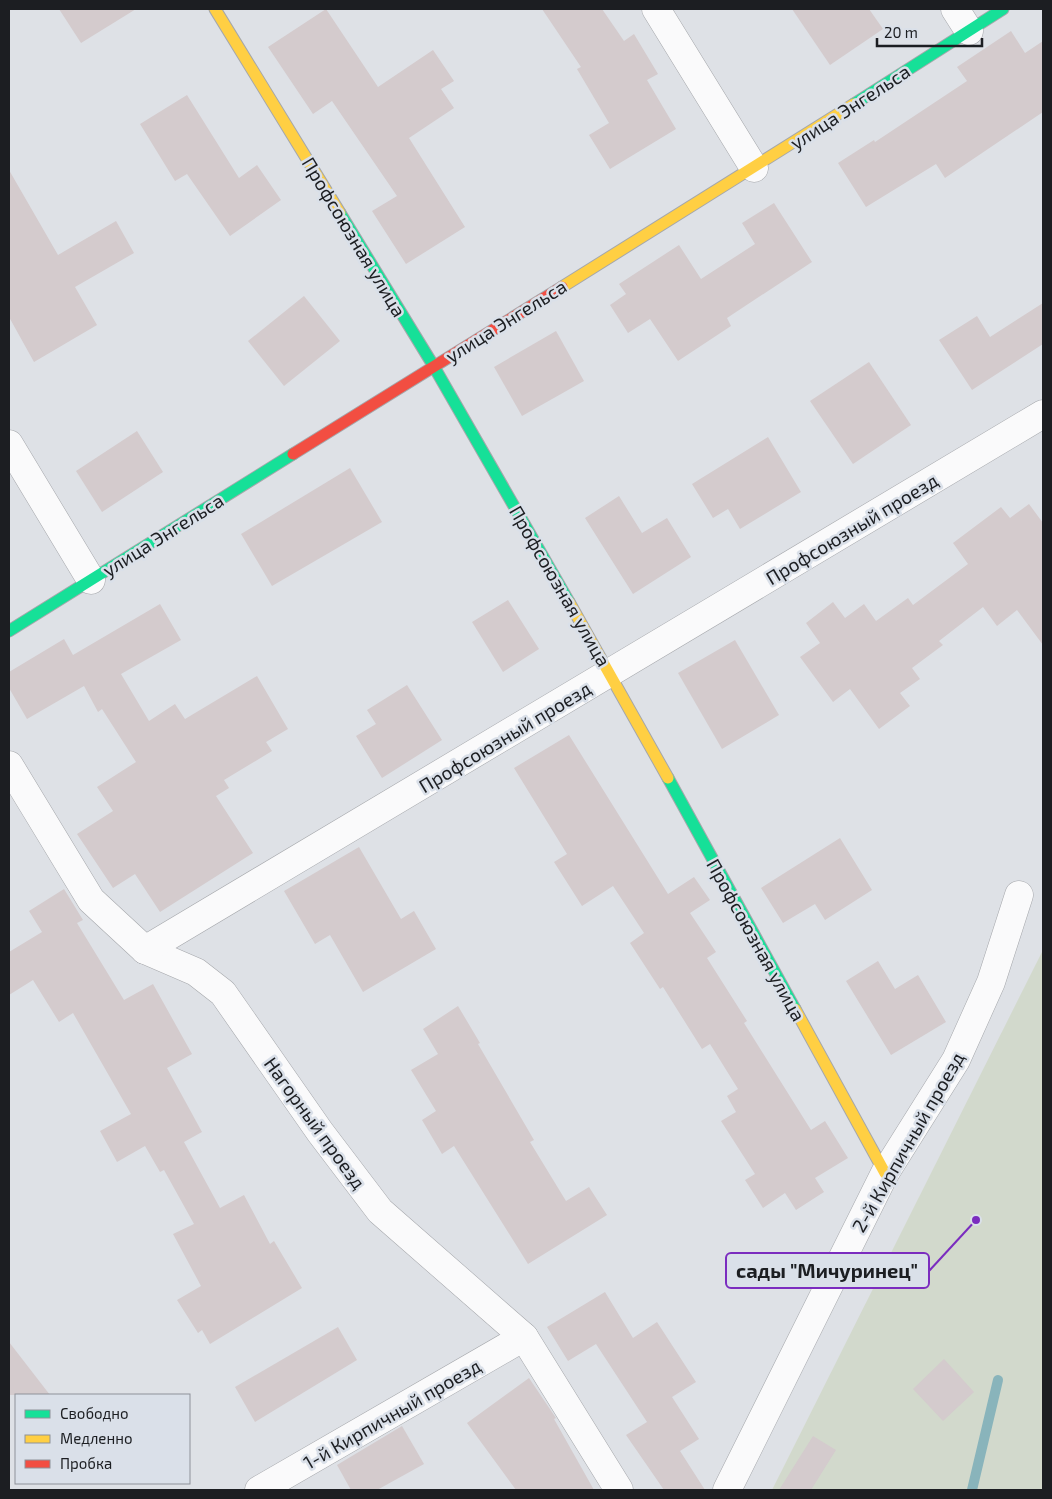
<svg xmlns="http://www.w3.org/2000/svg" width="1052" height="1499" viewBox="0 0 1052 1499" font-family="'Exo 2',sans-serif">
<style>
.green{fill:#d2d9cc}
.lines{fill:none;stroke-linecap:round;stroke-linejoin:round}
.stream{stroke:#89b4bb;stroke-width:10}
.building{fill:#d4cbcd}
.street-casing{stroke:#a5a7ab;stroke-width:29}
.fast-casing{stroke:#a5a7ab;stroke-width:13}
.slow-casing{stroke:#a5a7ab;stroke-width:13}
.jam-casing{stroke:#a5a7ab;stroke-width:13}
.street{stroke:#fafafb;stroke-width:28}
.fast{stroke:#16e098;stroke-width:11}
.slow{stroke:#ffcf43;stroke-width:11}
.jam{stroke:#f24e42;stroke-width:11}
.labels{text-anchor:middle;stroke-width:5;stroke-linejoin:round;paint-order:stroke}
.street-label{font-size:19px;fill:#1c1e22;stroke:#dae0e9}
.leader{fill:none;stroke:#7b2cbf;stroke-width:2}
.callout-dot{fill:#7b2cbf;stroke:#dae0e9;stroke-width:2}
.callout{fill:#dae0e9;stroke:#7b2cbf;stroke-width:2}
.callout-label{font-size:20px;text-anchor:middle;font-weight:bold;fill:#1c1e22}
</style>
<rect width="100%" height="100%" fill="#dee1e6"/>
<!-- green -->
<polygon class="green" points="1043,950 1043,1490 772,1490"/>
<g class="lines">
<!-- stream -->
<polyline class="stream" points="972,1490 998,1380"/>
</g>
<!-- building -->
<g class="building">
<polygon points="59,9 136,9 81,43"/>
<polygon points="326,9 378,87 433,50 454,81 441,89 454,108 409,138 465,227 406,264 372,211 397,196 332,101 313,114 268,47"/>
<polygon points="542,9 602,9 624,41 634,34 658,74 647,80 676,129 610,169 589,135 609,123 577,69 581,67"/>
<polygon points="792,9 869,9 883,29 830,65"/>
<polygon points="1011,31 1025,53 1043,41 1043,112 945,178 936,164 866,207 838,163 874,140 875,142 967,81 957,67"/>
<polygon points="187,95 239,178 257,165 281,200 230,236 187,174 175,181 140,124"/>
<polygon points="9,170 58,255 116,221 134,253 75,287 97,325 34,362 9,317"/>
<polygon points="774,203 812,262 727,318 731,326 678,361 650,319 628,333 610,305 626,294 619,284 679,245 701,279 755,244 742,223"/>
<polygon points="304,296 340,341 284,386 248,341"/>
<polygon points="1043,303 1043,344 972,390 939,340 977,316 990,337"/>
<polygon points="556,331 584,381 522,416 494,367"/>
<polygon points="869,362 911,425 853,464 810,401"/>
<polygon points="137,431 163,472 102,512 76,471"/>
<polygon points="768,437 801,492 740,529 728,509 713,518 692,484"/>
<polygon points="350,468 382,522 272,586 241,534"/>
<polygon points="619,496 642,533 667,518 691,557 633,594 585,518"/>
<polygon points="1029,504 1043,523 1043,645 1017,610 997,626 983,607 939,641 943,645 912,668 920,679 900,693 910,706 879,729 850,689 833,702 800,657 820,643 806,623 833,602 845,618 864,604 876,621 908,598 913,605 968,564 953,543 1001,507 1010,518"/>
<polygon points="508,600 539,649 503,672 472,622"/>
<polygon points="160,604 181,640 121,674 149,721 175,704 185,719 257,676 288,729 266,742 272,751 224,780 229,788 216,796 253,853 160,912 135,874 113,888 77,834 113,811 97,787 136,762 102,709 98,712 84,686 27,719 9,688 9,672 64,639 73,655"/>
<polygon points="735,640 779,715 722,749 678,673"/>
<polygon points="407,685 442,740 382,778 356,736 376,724 367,710"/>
<polygon points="569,735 668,894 694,877 710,900 690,913 716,952 707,958 747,1021 744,1023 811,1130 825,1121 848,1158 815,1178 824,1192 796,1210 785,1193 763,1208 745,1180 755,1174 721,1121 736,1112 727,1096 738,1089 710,1044 702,1049 663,987 660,989 630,943 644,933 613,886 582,906 554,862 567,854 514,768"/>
<polygon points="840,838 872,890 825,920 815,904 783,923 761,888"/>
<polygon points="359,847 401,919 414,911 436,949 363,992 330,935 315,944 284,891"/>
<polygon points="64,889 83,920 77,923 124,1000 153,984 192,1054 167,1068 202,1132 184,1142 220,1208 244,1195 270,1244 274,1241 302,1288 210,1344 202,1330 198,1333 177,1300 201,1286 173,1234 194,1224 164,1170 160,1172 145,1146 117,1162 100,1131 131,1114 73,1013 59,1022 33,980 9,995 9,952 42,932 29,911"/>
<polygon points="878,961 895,989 918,975 946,1022 891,1055 846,981"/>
<polygon points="458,1006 480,1043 478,1044 534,1140 530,1142 566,1201 589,1187 607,1215 528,1264 454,1146 442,1154 422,1120 436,1111 411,1070 438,1054 423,1029"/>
<polygon points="605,1292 633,1338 657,1322 696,1382 672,1397 699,1439 680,1451 705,1490 664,1490 626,1435 647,1422 596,1344 568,1361 547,1327"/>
<polygon points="338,1327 357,1360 255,1422 235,1387"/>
<polygon points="9,1342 50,1395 9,1395"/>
<polygon points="944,1359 974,1392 943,1421 913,1389"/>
<polygon points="529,1378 556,1418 554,1419 594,1490 516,1490 467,1423"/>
<polygon points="402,1426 424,1464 377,1490 351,1490 337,1465"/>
<polygon points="813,1436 836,1450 811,1490 779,1490"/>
</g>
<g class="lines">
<defs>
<g id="street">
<polyline points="656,9 754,168"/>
<polyline points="955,9 969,31"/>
<polyline points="9,444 91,580"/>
<polyline points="9,765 91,900 145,950 196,972 223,993 320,1132 380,1211 524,1337 619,1490"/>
<polyline points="145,950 1043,414"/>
<polyline points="259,1490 524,1337"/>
<polyline points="727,1490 885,1173 956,1060 991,982 1019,895"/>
</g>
<g id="fast">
<polyline points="854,104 1003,9"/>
<polyline points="340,213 433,365 569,602"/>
<polyline points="9,631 293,454"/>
<polyline points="668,778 795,1009"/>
</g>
<g id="slow">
<polyline points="215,9 340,213"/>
<polyline points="562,287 854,104"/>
<polyline points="569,602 668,778"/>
<polyline points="795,1009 885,1173"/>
</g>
<polyline id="jam" points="293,454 562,287"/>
</defs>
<!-- street casing -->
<use href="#street" class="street-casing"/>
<!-- fast casing -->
<use href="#fast" class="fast-casing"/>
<!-- slow casing -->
<use href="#slow" class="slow-casing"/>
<!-- jam casing -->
<use href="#jam" class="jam-casing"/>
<!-- street -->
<use href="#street" class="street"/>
<!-- fast -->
<use href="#fast" class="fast"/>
<!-- slow -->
<use href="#slow" class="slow"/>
<!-- jam -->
<use href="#jam" class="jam"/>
</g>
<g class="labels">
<!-- street labels -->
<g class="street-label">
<text transform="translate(850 107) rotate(-33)" y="7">улица Энгельса</text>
<text transform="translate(354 237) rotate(59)" y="7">Профсоюзная улица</text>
<text transform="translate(506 321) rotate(-32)" y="7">улица Энгельса</text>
<text transform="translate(852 529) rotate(-31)" y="7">Профсоюзный проезд</text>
<text transform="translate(163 535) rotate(-32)" y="7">улица Энгельса</text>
<text transform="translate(560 586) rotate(60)" y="7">Профсоюзная улица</text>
<text transform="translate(505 737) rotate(-31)" y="7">Профсоюзный проезд</text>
<text transform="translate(756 940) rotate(61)" y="7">Профсоюзная улица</text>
<text transform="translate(315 1123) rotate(54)" y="7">Нагорный проезд</text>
<text transform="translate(908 1142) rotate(-60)" y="7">2-й Кирпичный проезд</text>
<text transform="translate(392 1414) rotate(-30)" y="7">1-й Кирпичный проезд</text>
</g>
</g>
<!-- callouts -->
<path class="leader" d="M976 1220L929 1271"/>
<circle class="callout-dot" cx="976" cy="1220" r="5"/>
<rect class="callout" x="726" y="1253" width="203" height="35" rx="5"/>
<g class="callout-label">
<text x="827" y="1278">сады "Мичуринец"</text>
</g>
<!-- border -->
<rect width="1052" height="1499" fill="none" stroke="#1c1e22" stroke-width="20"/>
<!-- legend -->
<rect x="15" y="1394" width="175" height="90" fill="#dae0e9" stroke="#8e9299"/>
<rect x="25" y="1410" width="25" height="8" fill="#16e098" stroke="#8e9299"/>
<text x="60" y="1419" font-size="15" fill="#1c1e22">Свободно</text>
<rect x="25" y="1435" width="25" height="8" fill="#ffcf43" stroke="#8e9299"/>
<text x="60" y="1444" font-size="15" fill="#1c1e22">Медленно</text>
<rect x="25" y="1460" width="25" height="8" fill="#f24e42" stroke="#8e9299"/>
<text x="60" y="1469" font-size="15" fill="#1c1e22">Пробка</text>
<!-- scale -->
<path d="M877 38v8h105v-8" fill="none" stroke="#1c1e22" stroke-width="2.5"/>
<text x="884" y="38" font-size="15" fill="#1c1e22" stroke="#dae0e9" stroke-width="4" paint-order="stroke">20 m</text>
</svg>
